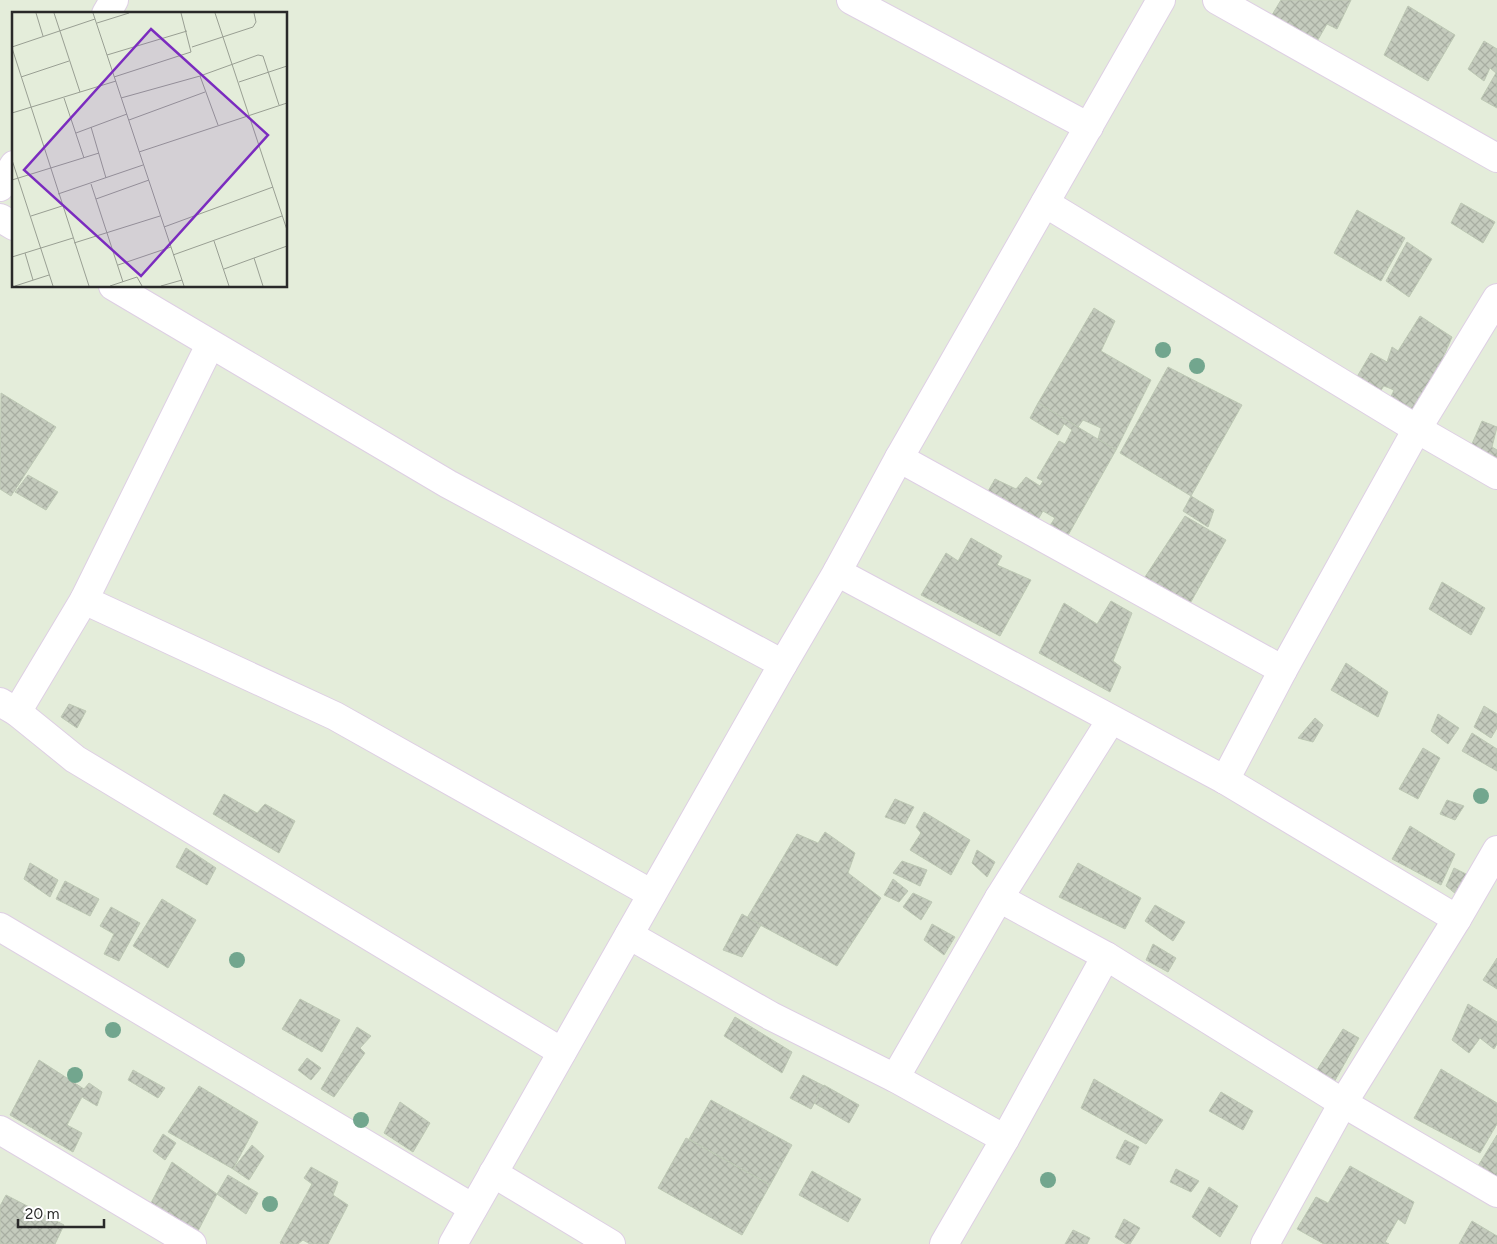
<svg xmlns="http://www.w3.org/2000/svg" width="1497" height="1244" viewBox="0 0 1497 1244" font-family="Figtree,sans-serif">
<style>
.building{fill:url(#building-cross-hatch);stroke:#bdc8b4}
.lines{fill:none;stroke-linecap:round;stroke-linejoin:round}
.minor-casing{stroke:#decfe4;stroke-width:30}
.minor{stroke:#fff;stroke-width:28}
.tree{fill:#72a68e}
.inset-road{fill:none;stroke:#999f93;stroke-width:1}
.view{fill:#7b2cbf;fill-opacity:0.15;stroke:#7b2cbf;stroke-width:2.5}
.inset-edge{fill:none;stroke:#292929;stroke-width:2.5}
</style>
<defs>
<pattern id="building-cross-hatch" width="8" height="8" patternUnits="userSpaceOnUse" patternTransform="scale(1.25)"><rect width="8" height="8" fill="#c4cbbd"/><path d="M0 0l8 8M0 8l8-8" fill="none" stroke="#a8aea2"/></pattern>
</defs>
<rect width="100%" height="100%" fill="#e4edda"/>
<!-- building -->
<g class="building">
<polygon points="1281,0 1351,0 1337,29 1327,24 1312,50 1269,20"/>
<polygon points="1408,6 1455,35 1428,81 1384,55"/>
<polygon points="1484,41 1497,49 1497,108 1481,99 1496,73 1490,68 1484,81 1468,69"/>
<polygon points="1461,203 1495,222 1483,243 1451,223"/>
<polygon points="1357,210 1405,238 1381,281 1334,253"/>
<polygon points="1407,242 1432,259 1409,297 1386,281"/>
<polygon points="1094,308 1115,321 1101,351 1151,380 1116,450 1098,439 1101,428 1083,420 1078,427 1038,403"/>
<polygon points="1420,316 1452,337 1418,415 1389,401 1394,390 1384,386 1378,394 1351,387 1371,353 1387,362 1392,347 1398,351"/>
<polygon points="1168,367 1242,405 1191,496 1120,453"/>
<polygon points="1,393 56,427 11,496 0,489"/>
<polygon points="1038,403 1116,450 1062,546 1045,533 1055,518 1043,511 1034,526 983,500 995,479 1016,489 1026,477 1040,486 1043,481 1037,478 1059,441 1065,444 1072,430 1064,424 1058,435 1030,418"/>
<polygon points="1482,421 1497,427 1492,447 1497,450 1497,472 1468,453"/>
<polygon points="28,475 58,492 46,510 15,492"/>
<polygon points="1191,496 1214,510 1208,527 1183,511"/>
<polygon points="1185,516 1226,540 1188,607 1143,580"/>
<polygon points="971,538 1002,556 997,565 1031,580 1000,636 921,595 946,553 958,561"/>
<polygon points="1442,582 1485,608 1471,635 1429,609"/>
<polygon points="1111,601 1132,613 1113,661 1121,667 1110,692 1039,653 1064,603 1097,624"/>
<polygon points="1346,663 1388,692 1378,717 1331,690"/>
<polygon points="69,704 86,711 77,728 61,717"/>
<polygon points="1484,706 1497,714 1497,728 1491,738 1474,727"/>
<polygon points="1438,714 1459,728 1448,744 1431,731"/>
<polygon points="1315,718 1323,725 1313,742 1298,738"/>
<polygon points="1472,733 1497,749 1497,771 1462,751"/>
<polygon points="1423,748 1440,758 1418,799 1399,789"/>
<polygon points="224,794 257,813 265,804 295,821 279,853 213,814"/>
<polygon points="895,799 914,807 905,824 885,817"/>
<polygon points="1447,800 1464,806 1455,820 1440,814"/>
<polygon points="924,812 970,840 951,875 910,850 921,833 916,827"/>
<polygon points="1410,826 1455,854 1441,885 1392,859"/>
<polygon points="825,832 855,853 848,873 881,898 837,966 747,918 797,834 818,843"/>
<polygon points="186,848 216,868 207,885 176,867"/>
<polygon points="977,850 995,862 987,877 972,863"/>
<polygon points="902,861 927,870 920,886 893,873"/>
<polygon points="30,863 58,880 50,897 24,879"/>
<polygon points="1078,863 1141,898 1125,929 1059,897"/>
<polygon points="1454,868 1468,875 1456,894 1446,886"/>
<polygon points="893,879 908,891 899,902 884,895"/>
<polygon points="65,881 99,899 90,916 56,899"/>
<polygon points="913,893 932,902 921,920 903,907"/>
<polygon points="162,899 196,920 168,968 133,946"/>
<polygon points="1155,905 1185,922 1173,941 1145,921"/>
<polygon points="111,907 140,923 119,961 104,954 114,934 100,926"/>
<polygon points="742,914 761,925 742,957 723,950"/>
<polygon points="932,924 955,937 944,955 924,940"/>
<polygon points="1153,944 1176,958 1168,972 1146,960"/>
<polygon points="1497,958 1497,989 1483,980"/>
<polygon points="300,999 340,1020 322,1052 282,1029"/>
<polygon points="1468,1004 1497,1022 1497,1044 1494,1049 1480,1038 1469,1053 1452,1040"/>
<polygon points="735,1017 792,1052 782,1073 724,1036"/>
<polygon points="357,1027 371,1036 360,1048 365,1053 334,1097 321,1089"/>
<polygon points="1343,1029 1359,1038 1333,1084 1315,1073"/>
<polygon points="307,1058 321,1068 311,1080 298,1070"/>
<polygon points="39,1060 84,1089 89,1083 102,1092 97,1106 82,1097 67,1125 82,1133 73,1152 10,1115"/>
<polygon points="1441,1069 1497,1103 1497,1124 1480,1153 1414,1118"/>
<polygon points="133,1070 165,1088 158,1098 128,1080"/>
<polygon points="803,1075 824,1086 811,1109 790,1098"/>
<polygon points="1094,1079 1163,1120 1146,1144 1081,1108"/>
<polygon points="824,1085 859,1105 849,1123 814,1103"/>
<polygon points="199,1086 258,1122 233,1169 168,1132"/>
<polygon points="1221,1092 1253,1111 1243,1130 1209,1111"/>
<polygon points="711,1100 792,1145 770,1185 689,1139"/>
<polygon points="400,1102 430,1123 413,1152 384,1133"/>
<polygon points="163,1134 176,1143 165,1160 153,1151"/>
<polygon points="1497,1135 1497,1177 1478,1166"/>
<polygon points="686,1138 770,1185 742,1235 658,1188"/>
<polygon points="1125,1140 1139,1147 1130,1165 1116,1158"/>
<polygon points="252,1145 264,1156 249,1180 233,1169"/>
<polygon points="172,1162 217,1194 197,1233 151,1203"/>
<polygon points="1350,1166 1414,1202 1405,1224 1398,1219 1385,1242 1389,1244 1324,1244 1297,1229 1316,1197 1328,1203"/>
<polygon points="311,1167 338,1182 333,1195 348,1205 328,1244 310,1244 303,1240 298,1244 281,1244 280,1243 312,1184 304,1178"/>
<polygon points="1176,1169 1199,1181 1191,1192 1170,1182"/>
<polygon points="812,1171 861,1199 848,1222 799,1195"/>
<polygon points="228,1175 258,1193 246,1214 217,1194"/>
<polygon points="1209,1187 1238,1206 1220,1237 1192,1217"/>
<polygon points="6,1195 64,1225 55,1244 0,1244 0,1206"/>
<polygon points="1124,1219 1140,1228 1130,1244 1126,1244 1115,1237"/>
<polygon points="1472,1221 1497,1236 1497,1244 1459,1244"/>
<polygon points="1073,1230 1090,1238 1087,1244 1065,1244"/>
</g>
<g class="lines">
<defs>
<g id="minor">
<polyline points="851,0 1089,127"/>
<polyline points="1217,0 1497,158"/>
<polyline points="106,14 114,0"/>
<polyline points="0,187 14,165"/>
<polyline points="1045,203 1417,429 1497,475"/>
<polyline points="0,218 14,226"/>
<polyline points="113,286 448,484 783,664"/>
<polyline points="899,458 1283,670"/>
<polyline points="837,572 1225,780 1457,919"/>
<polyline points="84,600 335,716 652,894"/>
<polyline points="0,702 17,712 84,600 210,345"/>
<polyline points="17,712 75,759 562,1052"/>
<polyline points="1225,780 1283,670 1417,429 1497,298"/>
<polyline points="999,898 1106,956 1343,1103 1497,1193"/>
<polyline points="0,927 473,1208"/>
<polyline points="629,935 771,1016 895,1078 1005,1139"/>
<polyline points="895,1078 999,898 1111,720"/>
<polyline points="0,1130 192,1244"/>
<polyline points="493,1173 611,1244"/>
<polyline points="453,1244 783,664 837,572 899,458 1161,0"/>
<polyline points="944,1244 1005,1139 1106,956"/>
<polyline points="1265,1244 1343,1103 1457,919 1497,850"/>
</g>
</defs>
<!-- minor casing -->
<use href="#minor" class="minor-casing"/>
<!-- minor -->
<use href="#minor" class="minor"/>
</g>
<!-- trees -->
<g class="tree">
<circle cx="1163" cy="350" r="8"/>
<circle cx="1197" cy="366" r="8"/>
<circle cx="1481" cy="796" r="8"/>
<circle cx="237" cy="960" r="8"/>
<circle cx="113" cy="1030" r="8"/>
<circle cx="75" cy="1075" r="8"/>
<circle cx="361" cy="1120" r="8"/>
<circle cx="1048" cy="1180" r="8"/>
<circle cx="270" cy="1204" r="8"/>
</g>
<!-- overview -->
<g transform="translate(12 12)">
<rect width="275" height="275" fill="#e4edda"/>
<path class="inset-road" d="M24,1L31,24M42,1L68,80M81,1L172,274M203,1L275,218M85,11L117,1M0,35L83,7M180,35L241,15L244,10L242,1M0,36L77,274M95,43L175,19M9,65L57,49M102,65L179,40L169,1M227,70L275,54M52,86L72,146M109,86L188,64M0,101L104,69M117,108L193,80M206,113L188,64L246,43L251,44L267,93M79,115L94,166M64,121L115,102M127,140L275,91M0,148L41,274M0,168L87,141M79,172L111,270M46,182L131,153M84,187L137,168M19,204L50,194M152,215L261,175M202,229L217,274M62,231L148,204M13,241L21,268M161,243L270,204M0,245L61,226M242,246L251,274M106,253L159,235M212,257L275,234M3,274L37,263M98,274L125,265L130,274M149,274L170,268"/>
<path class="view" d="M139,17L256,123L129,264L12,158Z"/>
<rect width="275" height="275" class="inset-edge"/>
</g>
<!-- scale -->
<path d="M18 1219v8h86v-8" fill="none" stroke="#292929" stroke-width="2.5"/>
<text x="25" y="1219" font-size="15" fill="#292929" stroke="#ffffff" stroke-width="4" paint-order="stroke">20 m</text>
</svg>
